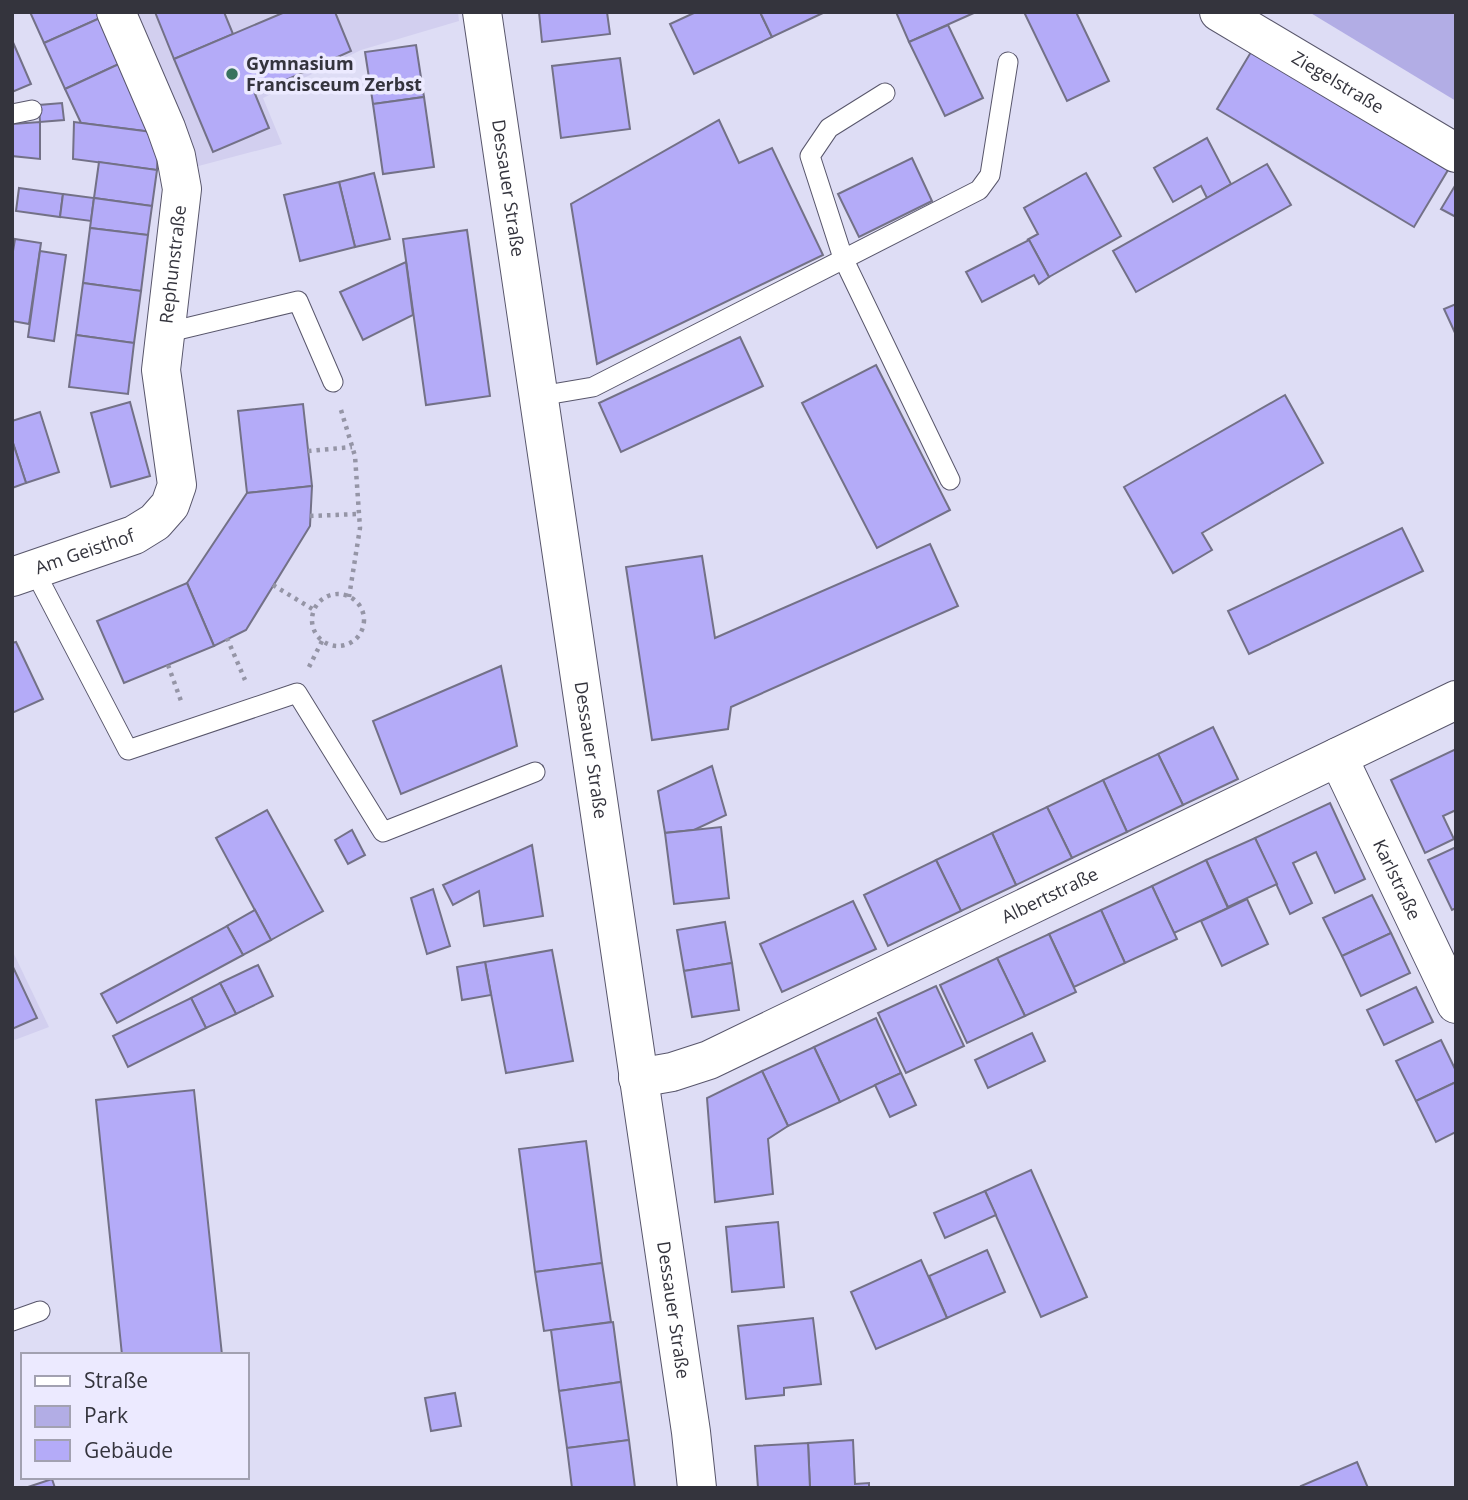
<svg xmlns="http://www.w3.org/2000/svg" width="1468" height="1500" viewBox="0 0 1468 1500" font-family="'Open Sans',sans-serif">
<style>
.built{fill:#d2cfef}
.green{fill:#b2ade5}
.building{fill:#b4abf8;stroke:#737187;stroke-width:2}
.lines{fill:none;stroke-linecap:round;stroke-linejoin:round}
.lane-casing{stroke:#58566b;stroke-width:21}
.street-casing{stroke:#58566b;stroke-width:40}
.path{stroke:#9595a6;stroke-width:4.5;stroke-dasharray:3.5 5;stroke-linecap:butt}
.lane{stroke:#fff;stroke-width:19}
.street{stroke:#fff;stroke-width:38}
.poi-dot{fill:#38735e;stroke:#eceaff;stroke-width:2.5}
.labels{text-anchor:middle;stroke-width:7;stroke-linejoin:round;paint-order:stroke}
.poi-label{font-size:18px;font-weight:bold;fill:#34343d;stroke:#eceaff;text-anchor:start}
.street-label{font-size:18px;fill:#34343d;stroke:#eceaff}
</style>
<rect width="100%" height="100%" fill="#deddf5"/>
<!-- built -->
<g class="built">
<polygon points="127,12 458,12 459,21 361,50 263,98 282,144 191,168"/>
<polygon points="12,950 49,1027 12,1041"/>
</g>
<!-- green -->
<polygon class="green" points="1309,12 1456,12 1456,101"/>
<!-- building -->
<g class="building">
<polygon points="30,12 98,12 100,18 44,43"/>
<polygon points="155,12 224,12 233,34 174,59"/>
<polygon points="285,12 335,12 351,51 255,94 269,128 213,152 174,59"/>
<polygon points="539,12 607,12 610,34 542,42"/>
<polygon points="696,12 760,12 772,37 694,74 670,24"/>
<polygon points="760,12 825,12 772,37"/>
<polygon points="896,12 976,12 909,42"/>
<polygon points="1024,12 1076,12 1109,81 1067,101"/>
<polygon points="100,18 121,63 65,89 44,43"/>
<polygon points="948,25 983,98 945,116 909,42"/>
<polygon points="12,40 31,84 12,92"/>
<polygon points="416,45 424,97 373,104 365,52"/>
<polygon points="1251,52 1448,170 1414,227 1217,109"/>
<polygon points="620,58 630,129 561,138 552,66"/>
<polygon points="121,63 152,132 81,123 65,89"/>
<polygon points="424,97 434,167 383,174 373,104"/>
<polygon points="62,103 64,120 40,122 39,105"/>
<polygon points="719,120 739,163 772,148 823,255 597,364 571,204"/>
<polygon points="40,122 40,159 12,156 12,124"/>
<polygon points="74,122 152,132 158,144 157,170 73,159"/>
<polygon points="1207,138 1231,184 1207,198 1201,186 1173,202 1154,168"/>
<polygon points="912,158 932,201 859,237 838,194"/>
<polygon points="99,162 157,170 152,206 94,198"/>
<polygon points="1267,164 1291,205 1136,292 1113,251"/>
<polygon points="374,173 390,239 355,247 339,182"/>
<polygon points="1086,173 1121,236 1049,277 1029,240 1027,240 1038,234 1024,208"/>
<polygon points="339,182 355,247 300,261 284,195"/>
<polygon points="1456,184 1456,217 1441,209"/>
<polygon points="19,188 63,194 60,217 16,211"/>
<polygon points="63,194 94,198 91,221 60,217"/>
<polygon points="94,198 152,206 148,235 90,228"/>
<polygon points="90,228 148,235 141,291 83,283"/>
<polygon points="467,230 490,396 426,405 403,239"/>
<polygon points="15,239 41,243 29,324 12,321 12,257"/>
<polygon points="1029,240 1049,277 1039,284 1034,275 982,302 966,272"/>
<polygon points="40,251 66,255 54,341 28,337"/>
<polygon points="406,262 413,315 363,340 340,292"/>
<polygon points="83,283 141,291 134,343 76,335"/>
<polygon points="1456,304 1456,335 1444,309"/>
<polygon points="76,335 134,343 128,394 69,387"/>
<polygon points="740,337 763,386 621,452 599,403"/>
<polygon points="876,365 950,510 877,548 802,403"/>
<polygon points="1285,395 1323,463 1202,533 1212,550 1173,573 1124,487"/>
<polygon points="130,402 150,476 111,487 91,413"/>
<polygon points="303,404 312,486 247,493 238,411"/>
<polygon points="40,412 59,472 26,483 12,440 12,421"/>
<polygon points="12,440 26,483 12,488"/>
<polygon points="312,486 310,526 246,630 214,646 187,583 247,493"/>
<polygon points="1402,528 1423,571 1249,654 1228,611"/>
<polygon points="930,544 958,606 731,707 728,729 652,740 626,567 702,556 715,638"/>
<polygon points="187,583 214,646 124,683 97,621"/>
<polygon points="16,642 43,699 12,713 12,643"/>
<polygon points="501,666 517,746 401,794 373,721"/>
<polygon points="1213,727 1238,779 1183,805 1158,754"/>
<polygon points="1456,749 1456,810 1443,816 1454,839 1425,853 1391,780"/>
<polygon points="1158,754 1183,805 1127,832 1103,780"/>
<polygon points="712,766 726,815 694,830 665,833 658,791"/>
<polygon points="1103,780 1127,832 1072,858 1047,807"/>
<polygon points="1330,803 1365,879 1335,893 1316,852 1293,863 1312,903 1290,914 1255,838"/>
<polygon points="1047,807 1072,858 1016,885 992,833"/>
<polygon points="267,810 323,911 271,940 216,838"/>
<polygon points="721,827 729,898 674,904 665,833"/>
<polygon points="352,830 365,855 348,864 335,840"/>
<polygon points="992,833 1016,885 961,911 936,860"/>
<polygon points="1255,838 1277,884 1228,907 1206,860"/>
<polygon points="532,845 543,916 484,926 479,891 453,905 443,885"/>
<polygon points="1456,847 1456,908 1452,910 1428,860"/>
<polygon points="936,860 961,911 888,946 864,895"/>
<polygon points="1206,860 1228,908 1174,933 1152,886"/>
<polygon points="1152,886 1177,939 1125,963 1101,910"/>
<polygon points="433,889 450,946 427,954 411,898"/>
<polygon points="1372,895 1391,933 1342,956 1323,918"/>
<polygon points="1247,899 1268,944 1222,966 1201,921"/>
<polygon points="853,901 876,949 782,992 760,944"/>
<polygon points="255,910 271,940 243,955 227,926"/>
<polygon points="1101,910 1125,963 1074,987 1049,934"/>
<polygon points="725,922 732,963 684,971 677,930"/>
<polygon points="227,926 243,955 117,1023 101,994"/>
<polygon points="1391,933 1410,973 1361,996 1342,956"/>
<polygon points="1049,934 1076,992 1025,1016 997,958"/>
<polygon points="552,950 573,1061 506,1073 485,962"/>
<polygon points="997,958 1025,1016 967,1043 940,985"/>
<polygon points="485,962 491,995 462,1000 457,967"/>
<polygon points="732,963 739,1010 692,1017 684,971"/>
<polygon points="12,965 37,1018 12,1029"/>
<polygon points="258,965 273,996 236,1014 220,983"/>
<polygon points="220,983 236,1014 206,1028 191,998"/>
<polygon points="936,986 964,1046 906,1073 878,1013"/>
<polygon points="1416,987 1433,1022 1384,1045 1367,1010"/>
<polygon points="191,998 206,1028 128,1067 113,1036"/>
<polygon points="876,1018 901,1073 840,1102 814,1047"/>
<polygon points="1032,1033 1045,1061 988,1088 975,1060"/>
<polygon points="1441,1040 1456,1071 1456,1082 1416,1101 1396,1061"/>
<polygon points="814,1047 840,1102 788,1126 762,1071"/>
<polygon points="762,1071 788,1126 768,1139 773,1194 715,1202 707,1098"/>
<polygon points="901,1073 916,1105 890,1117 875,1085"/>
<polygon points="1456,1082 1456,1132 1436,1142 1416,1101"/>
<polygon points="194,1090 222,1355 122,1355 96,1100"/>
<polygon points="586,1141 602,1263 535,1272 519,1149"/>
<polygon points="1031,1170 1087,1297 1041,1317 985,1191"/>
<polygon points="985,1191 996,1215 945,1238 934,1213"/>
<polygon points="778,1222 784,1287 732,1292 726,1227"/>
<polygon points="987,1250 1005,1292 947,1318 929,1276"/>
<polygon points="921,1260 947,1318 876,1349 851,1292"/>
<polygon points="602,1263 611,1322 544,1331 535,1272"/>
<polygon points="813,1318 821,1384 784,1388 784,1395 746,1399 738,1326"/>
<polygon points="613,1322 621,1382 559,1391 551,1330"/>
<polygon points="621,1382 629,1440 567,1448 559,1391"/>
<polygon points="455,1393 461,1426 431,1431 425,1398"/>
<polygon points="629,1440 635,1488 572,1488 567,1448"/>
<polygon points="853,1440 855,1484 869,1483 869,1488 810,1488 808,1443"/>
<polygon points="808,1443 810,1488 758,1488 755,1446"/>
<polygon points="1357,1462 1368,1488 1302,1488 1301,1486"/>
<polygon points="52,1479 55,1488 25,1488"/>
</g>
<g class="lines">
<defs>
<g id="lane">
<polyline points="885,93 829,128 810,156 843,258 950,480"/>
<polyline points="12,114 32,110"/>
<polyline points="165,333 298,301 333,382"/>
<polyline points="540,396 593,387 979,190 990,175 1008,62"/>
<polyline points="34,570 128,750 297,693 383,832 535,772"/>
<polyline points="12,1321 40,1311"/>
</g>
<g id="street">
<path id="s1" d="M482,12L691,1432L697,1488"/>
<path id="s2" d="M1219,12L1456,153"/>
<path id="s3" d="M12,577L134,535L155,522L170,505L177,485L161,370L182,189L176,156L166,128L116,12"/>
<path id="s4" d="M1338,757L1456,1004"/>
<path id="s5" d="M638,1078L672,1072L709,1060L1456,700"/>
</g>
</defs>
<!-- lane casing -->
<use href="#lane" class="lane-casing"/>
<!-- street casing -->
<use href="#street" class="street-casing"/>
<!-- path -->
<g class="path">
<polyline points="341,410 355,456 360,528 349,597"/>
<polyline points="308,451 352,447"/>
<polyline points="310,516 358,514"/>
<polyline points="273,585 314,610"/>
<circle cx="338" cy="620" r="26"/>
<polyline points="227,638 245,680"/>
<polyline points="168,665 181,701"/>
<polyline points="309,667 322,641"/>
</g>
<!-- lane -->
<use href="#lane" class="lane"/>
<!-- street -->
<use href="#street" class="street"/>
</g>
<!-- markers -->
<circle class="poi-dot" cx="232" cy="74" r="7"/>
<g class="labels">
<!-- poi labels -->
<g class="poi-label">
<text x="246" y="70">Gymnasium<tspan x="246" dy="21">Francisceum Zerbst</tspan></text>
</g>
<!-- street labels -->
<g class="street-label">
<text dy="6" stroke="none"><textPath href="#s2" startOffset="138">Ziegelstraße</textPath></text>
<text dy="6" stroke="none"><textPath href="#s1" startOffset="178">Dessauer Straße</textPath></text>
<text dy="6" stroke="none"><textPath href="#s3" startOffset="420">Rephunstraße</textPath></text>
<text dy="6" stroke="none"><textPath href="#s3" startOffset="77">Am Geisthof</textPath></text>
<text dy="6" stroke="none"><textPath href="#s1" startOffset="746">Dessauer Straße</textPath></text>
<text dy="6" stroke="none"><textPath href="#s4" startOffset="136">Karlstraße</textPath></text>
<text dy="6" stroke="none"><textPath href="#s5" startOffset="452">Albertstraße</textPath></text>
<text dy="6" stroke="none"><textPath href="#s1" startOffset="1312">Dessauer Straße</textPath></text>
</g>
</g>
<!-- border -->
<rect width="1468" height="1500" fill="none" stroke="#34343d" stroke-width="28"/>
<!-- legend -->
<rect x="21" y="1353" width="228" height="126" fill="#eceaff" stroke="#a2a1b1" stroke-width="2"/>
<rect x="35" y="1376" width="35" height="10" fill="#ffffff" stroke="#a2a1b1" stroke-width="2"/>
<text x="84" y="1388" font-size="21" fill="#34343d">Straße</text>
<rect x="35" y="1406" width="35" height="21" fill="#b2ade5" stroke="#a2a1b1" stroke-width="2"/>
<text x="84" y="1423" font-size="21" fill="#34343d">Park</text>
<rect x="35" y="1440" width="35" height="21" fill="#b4abf8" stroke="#a2a1b1" stroke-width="2"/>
<text x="84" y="1458" font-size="21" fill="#34343d">Gebäude</text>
</svg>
